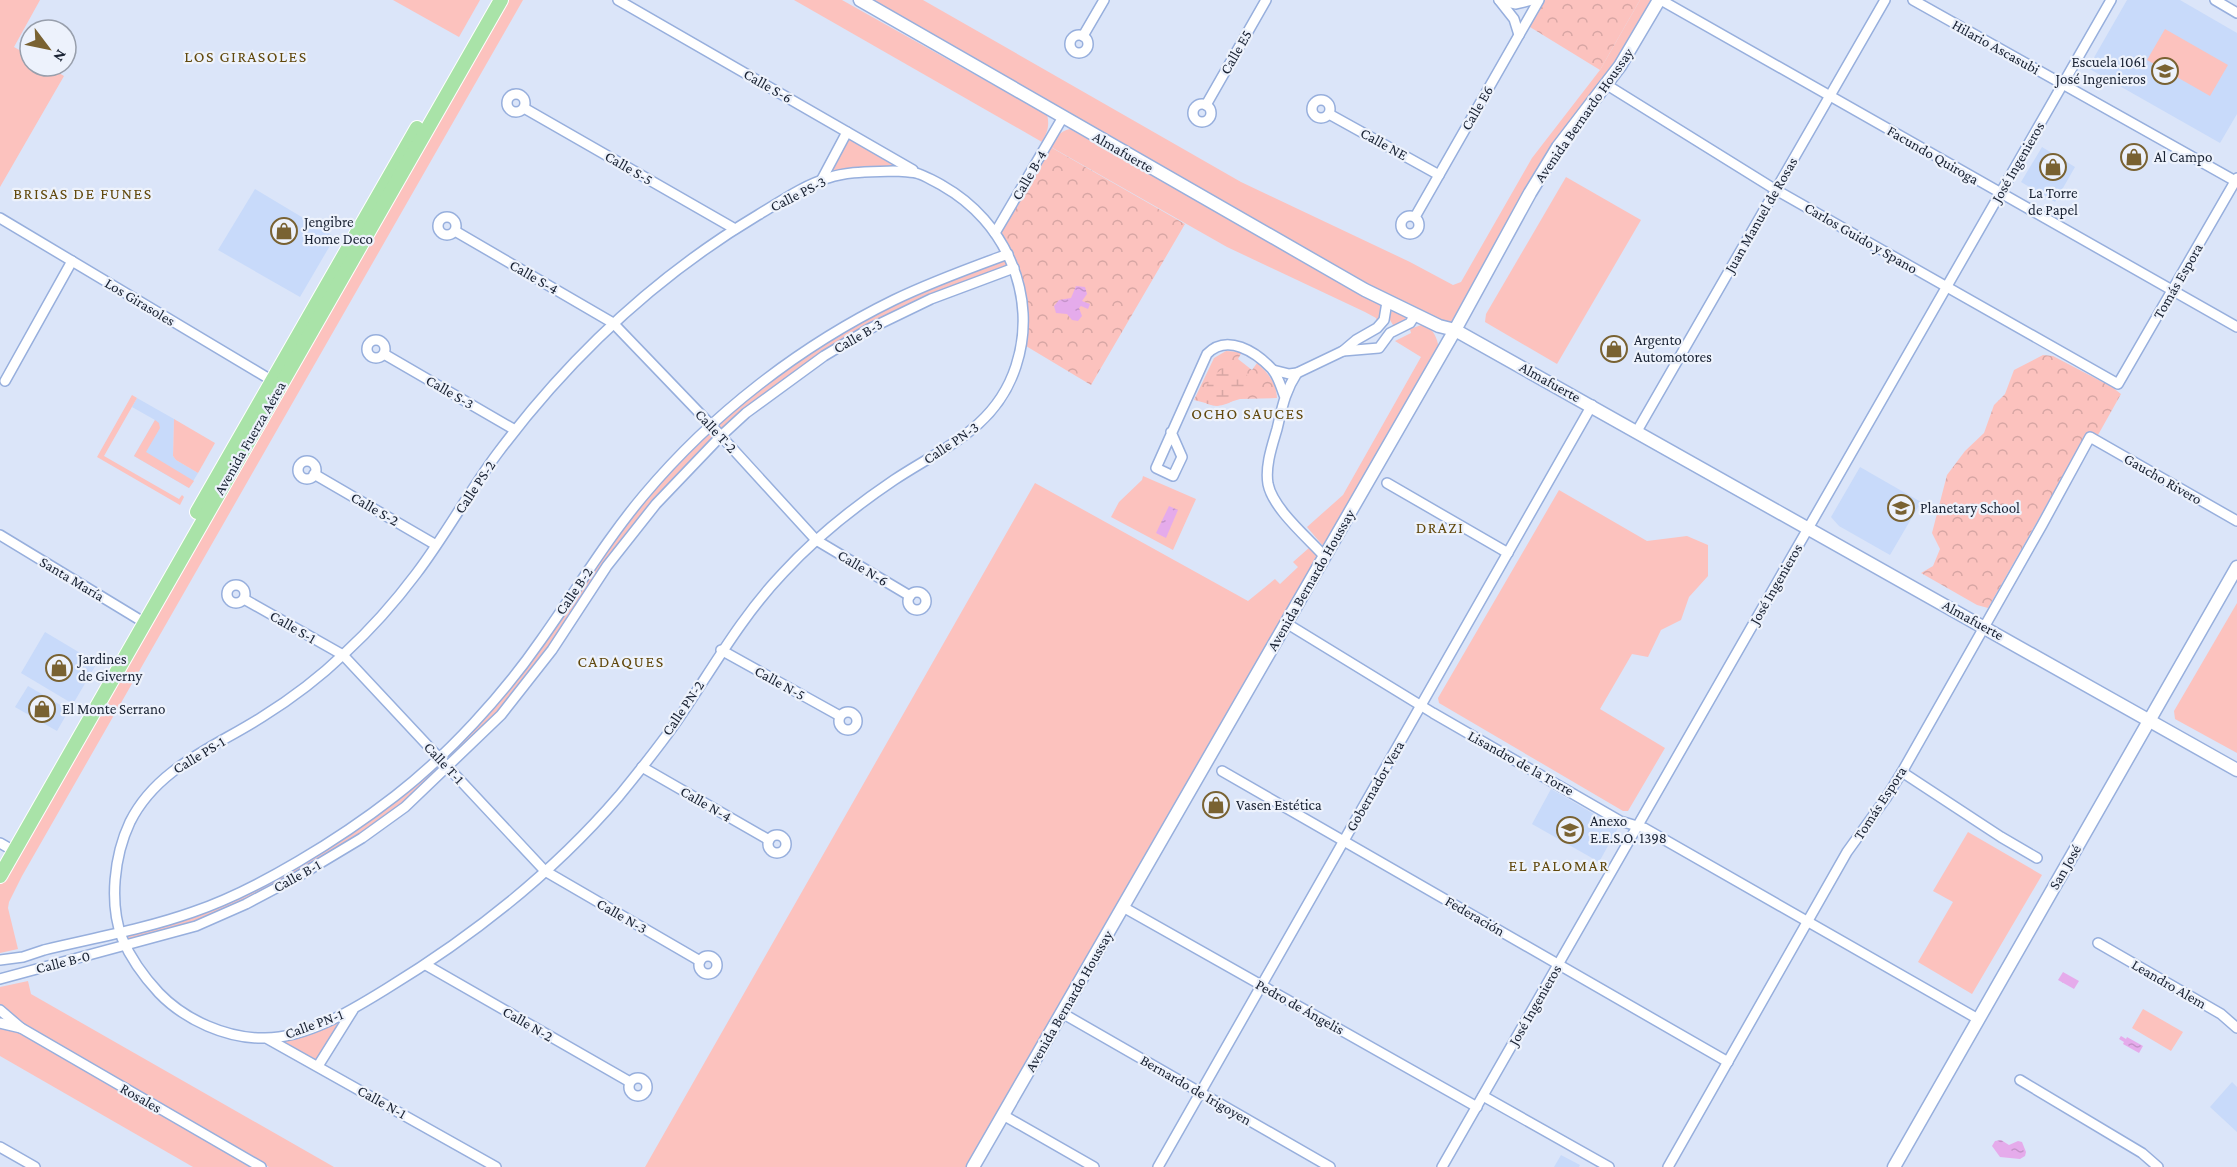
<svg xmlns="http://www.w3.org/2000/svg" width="2237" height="1167" viewBox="0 0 2237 1167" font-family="'Crimson Pro',serif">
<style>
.built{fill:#c8dafa}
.grass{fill:#fcc2be}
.forest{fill:url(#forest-crowns)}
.wetland{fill:url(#wetland-marsh)}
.water{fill:url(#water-ripples)}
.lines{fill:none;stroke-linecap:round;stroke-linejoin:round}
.street-casing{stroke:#97afdd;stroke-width:12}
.secondary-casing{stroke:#97afdd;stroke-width:15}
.primary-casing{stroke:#fff;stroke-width:16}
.street{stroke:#fff;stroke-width:9}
.secondary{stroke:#fff;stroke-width:12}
.primary{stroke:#a9e3a8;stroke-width:14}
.labels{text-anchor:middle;stroke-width:4.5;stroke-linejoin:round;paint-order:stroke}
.street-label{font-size:15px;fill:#192233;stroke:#edf2fc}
.poi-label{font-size:15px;fill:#192233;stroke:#edf2fc;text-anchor:start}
.neighbourhood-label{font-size:16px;letter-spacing:1.5px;fill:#61480c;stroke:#edf2fc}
</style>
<defs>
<pattern id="forest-crowns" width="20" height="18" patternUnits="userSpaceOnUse" patternTransform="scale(1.5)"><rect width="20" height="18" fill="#fcc2be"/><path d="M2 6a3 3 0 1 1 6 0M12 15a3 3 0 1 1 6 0" fill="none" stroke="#d7a6a4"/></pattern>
<pattern id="wetland-marsh" width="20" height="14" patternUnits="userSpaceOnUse" patternTransform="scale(1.5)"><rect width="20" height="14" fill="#fcc2be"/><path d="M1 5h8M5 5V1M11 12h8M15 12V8" fill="none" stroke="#d7a6a4"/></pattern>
<pattern id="water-ripples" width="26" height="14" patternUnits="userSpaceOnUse" patternTransform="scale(1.5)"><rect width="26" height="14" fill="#e5abeb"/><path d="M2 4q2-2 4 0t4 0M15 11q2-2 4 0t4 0" fill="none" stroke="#c493ca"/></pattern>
</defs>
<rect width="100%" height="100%" fill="#dbe5f9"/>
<!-- built -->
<g class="built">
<polygon points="2127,0 2180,0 2237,33 2237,114 2220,143 2088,68"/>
<polygon points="2042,147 2075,167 2055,202 2021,182"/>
<polygon points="255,189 335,237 300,297 218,250"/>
<polygon points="137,398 174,419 173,456 176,460 198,473 189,488 134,456 155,420 132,407"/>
<polygon points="1860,467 1921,502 1890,555 1839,526 1831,517"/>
<polygon points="45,632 97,663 73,704 21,673"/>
<polygon points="28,686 69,710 57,731 15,707"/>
<polygon points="1551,789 1618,828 1599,862 1532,824"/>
<polygon points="2232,1082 2237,1087 2237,1132 2210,1107"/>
<polygon points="1561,1155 1580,1165 1579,1167 1554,1167"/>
</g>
<!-- grass -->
<g class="grass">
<polygon points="0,0 40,0 14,47 30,56 30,66 47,66 64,76 0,187"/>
<polygon points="393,0 480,0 459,37"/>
<polygon points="505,0 523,0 22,876 9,902 8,908 18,949 0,953 0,883"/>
<path d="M794,0H842L1047,115C1050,126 1047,132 1042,142Z"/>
<polygon points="860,0 923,0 1241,182 1410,262 1453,285 1461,282 1532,158 1600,70 1640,0 1659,0 1582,114 1455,330 1439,326"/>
<polygon points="2165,29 2228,65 2210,96 2147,60"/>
<path d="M1070,129L1377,302C1384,307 1383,316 1378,323L1376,318L1365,312L1227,247L1051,147C1056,138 1059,131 1070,129Z"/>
<polygon points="847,132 917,173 822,179"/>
<polygon points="1566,177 1641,220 1557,364 1485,322 1486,314"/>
<polygon points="1008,254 1014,268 869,329 746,413 656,504 501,715 405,807 246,904 126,946 119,932 194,912 292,864 396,795 491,705 645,494 737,402 863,316"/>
<polygon points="1393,311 1405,316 1406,321 1396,326 1393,325 1390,320 1390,312"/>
<path d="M1424,324C1433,328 1440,342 1438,351L1324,547L1307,527L1343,495L1421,357L1395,341L1411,333L1410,329Z"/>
<polygon points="132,395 137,398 104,456 179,499 182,495 184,497 180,505 97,457"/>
<polygon points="174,419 215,443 198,473 176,460 173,456"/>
<polygon points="155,420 159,423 160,428 146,452 194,481 189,488 134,456"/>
<polygon points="1143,476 1196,499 1173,550 1111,517 1119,502 1142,480"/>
<polygon points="1035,483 1248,601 1275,579 1280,584 1298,567 1293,562 1310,547 1318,557 973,1167 645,1167"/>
<polygon points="1559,490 1647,541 1687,536 1708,545 1708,576 1689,597 1681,620 1661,630 1648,657 1632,654 1600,709 1665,748 1628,811 1623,811 1439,703 1438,698"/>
<polygon points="2237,603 2237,753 2175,719 2174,711"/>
<polygon points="1968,832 2042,875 1972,994 1918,962 1953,902 1933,891"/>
<polygon points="28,981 31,994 334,1167 269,1167 41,1035 0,1006 0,987"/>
<polygon points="354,1008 318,1066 268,1039 296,1033"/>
<polygon points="2143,1009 2183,1032 2171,1051 2132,1028"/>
<polygon points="0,1023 21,1028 261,1167 193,1167 0,1056"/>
</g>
<!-- forest -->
<g class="forest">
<polygon points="1539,0 1640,0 1600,70 1525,24"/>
<polygon points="1047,145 1185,224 1091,385 1021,343 1021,289 995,233"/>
<path d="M1226,351L1242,352L1238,359L1252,370L1257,363C1268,373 1276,382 1277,398L1240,399L1217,406L1194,400L1214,358Z"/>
<polygon points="2043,355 2053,356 2112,387 2121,394 2098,435 2085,437 1988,608 1977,605 1921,573 1933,566 1940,549 1932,533 1947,475 1965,451 1984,433 1994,405 2005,394 2014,370"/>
</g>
<!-- wetland -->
<path class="wetland" d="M1230,365L1247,375L1249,381C1244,398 1220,413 1204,402C1201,385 1216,371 1230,365Z"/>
<!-- water -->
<g class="water">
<polygon points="1076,286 1085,287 1087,294 1082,301 1090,304 1088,309 1081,306 1079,308 1082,316 1078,321 1072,320 1067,314 1056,313 1054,306 1059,300 1071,298"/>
<polygon points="1169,506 1178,510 1166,538 1156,533"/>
<polygon points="2063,972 2079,981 2074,989 2058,980"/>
<polygon points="2121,1036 2126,1039 2127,1037 2143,1046 2139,1053 2123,1044 2124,1042 2119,1039"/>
<polygon points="2001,1140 2009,1145 2018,1141 2022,1142 2026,1152 2025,1156 2020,1159 2000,1157 1992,1146 1995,1141"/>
</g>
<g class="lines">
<defs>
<g id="street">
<polyline points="618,0 913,170"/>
<polyline points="1499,0 1514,19 1519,35"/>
<polyline points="1499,0 1516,4 1532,0"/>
<polyline points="1661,0 2237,327"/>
<polyline points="1913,0 2237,182"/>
<polyline points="2215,0 2237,13"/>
<circle cx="1079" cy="44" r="9"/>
<polyline points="1083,36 1104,0"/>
<polyline points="1607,85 1776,190 2118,384 2237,178"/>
<circle cx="516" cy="103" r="9"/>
<circle cx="1321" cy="109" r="9"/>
<circle cx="1202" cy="113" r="9"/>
<polyline points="1206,105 1266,0"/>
<polyline points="524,108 735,229"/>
<polyline points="1329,114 1439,175"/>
<path d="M893,171C898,171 915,172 919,174C923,175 940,184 943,186C1005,221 1039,296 1016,366C996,428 944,447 894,480C854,507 816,537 783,573C743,615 715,664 683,712C664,741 641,769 619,796C553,873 473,936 386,989C352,1010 307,1038 265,1038C227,1039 185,1020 159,993C145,978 130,957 122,938C109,903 114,856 130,822C157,768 213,748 262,717C291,699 320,677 345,653C371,629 395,602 416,574C445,536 468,493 497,454C568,359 656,276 758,215C780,202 804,185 828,178C849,171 871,172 893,171Z"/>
<polyline points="822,179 847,132"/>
<circle cx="1410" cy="225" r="9"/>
<polyline points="1415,217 1539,0"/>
<circle cx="447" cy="226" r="9"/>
<polyline points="0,218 276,383"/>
<polyline points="455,231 613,323 711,425 816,540 910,596"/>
<polyline points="995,233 1063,117"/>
<circle cx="376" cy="349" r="9"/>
<polyline points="1343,351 1379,348 1390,333 1410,323 1415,315"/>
<polyline points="384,354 515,430"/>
<polyline points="1273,370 1289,374 1297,373 1343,351 1356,340 1377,328 1384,320 1387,302"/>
<path d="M1297,373C1285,391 1282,408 1277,429C1272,446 1265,466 1268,484C1273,509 1308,538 1325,557"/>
<polyline points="5,381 72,261"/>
<polyline points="1637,431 1885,0"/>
<path d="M1171,432L1182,457L1173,476L1156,468L1207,354C1227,333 1256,352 1272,369C1278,376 1281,387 1284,395"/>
<circle cx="307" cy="470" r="9"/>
<polyline points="314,474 436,545"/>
<polyline points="1387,483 1508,553"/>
<polyline points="0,535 145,623"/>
<circle cx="236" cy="594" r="9"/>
<circle cx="917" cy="601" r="9"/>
<polyline points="244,599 343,655 545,871 700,961"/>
<polyline points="1286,623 1433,713 1620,821 1644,828 1978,1019"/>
<polyline points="721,650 840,716"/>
<circle cx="848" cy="721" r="9"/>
<polyline points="642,767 769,840"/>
<polyline points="1222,771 1728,1062"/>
<polyline points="1902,772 2001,837 2037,858"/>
<circle cx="777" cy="844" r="9"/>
<polyline points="0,843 14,851"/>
<polyline points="1123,907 1477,1107"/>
<polyline points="2098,943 2221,1014 2237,1028"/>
<circle cx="708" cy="965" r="9"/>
<path d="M0,960L23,957L44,950C94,938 145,929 193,912C258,890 341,838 395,796C448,755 503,695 541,640C576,591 606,540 644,495C712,414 800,346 894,300C931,282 970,268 1008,254"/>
<polyline points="426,965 630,1082"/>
<polyline points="0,979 196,926 246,904 297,877 362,838 405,807 501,715 552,650 607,566 656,504 721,436 746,413 824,356 869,329 931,299 1014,268"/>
<polyline points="0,1010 21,1028 261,1167"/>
<polyline points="1062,1013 1330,1167"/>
<polyline points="0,1023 21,1028"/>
<polyline points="268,1039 496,1167"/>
<polyline points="318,1066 353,1010"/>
<circle cx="638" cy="1087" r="9"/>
<polyline points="2020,1080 2142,1153 2158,1167"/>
<polyline points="1483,1096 1609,1167"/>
<polyline points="1003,1115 1094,1167"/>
<polyline points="0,1147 35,1167"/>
<polyline points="1158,1167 1592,405"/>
<polyline points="1442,1167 2111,0"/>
<polyline points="1668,1167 1847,852 1886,798 1902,772 2042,525 2090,437 2237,521"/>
</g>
<g id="secondary">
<polyline points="860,0 1365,290 1439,326 1455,330 2237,770"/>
<polyline points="973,1167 1455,330 1530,193 1558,147 1620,66 1659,0"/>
<polyline points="1894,1167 2237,567"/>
</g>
<g id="primary">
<polyline points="197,512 417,128"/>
<polyline points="0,876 501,0"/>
</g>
</defs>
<!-- street casing -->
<use href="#street" class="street-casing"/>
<!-- secondary casing -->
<use href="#secondary" class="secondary-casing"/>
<!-- primary casing -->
<use href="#primary" class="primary-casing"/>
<!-- street -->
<use href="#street" class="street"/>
<!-- secondary -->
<use href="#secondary" class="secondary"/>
<!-- primary -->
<use href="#primary" class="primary"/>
</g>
<!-- icons -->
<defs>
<symbol id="school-ring" viewBox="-11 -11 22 22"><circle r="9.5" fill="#edf2fc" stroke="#796232" stroke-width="1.5"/><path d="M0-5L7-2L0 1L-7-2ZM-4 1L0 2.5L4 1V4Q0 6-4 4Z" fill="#796232"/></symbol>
<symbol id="shop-ring" viewBox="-11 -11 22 22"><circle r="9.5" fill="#edf2fc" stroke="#796232" stroke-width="1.5"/><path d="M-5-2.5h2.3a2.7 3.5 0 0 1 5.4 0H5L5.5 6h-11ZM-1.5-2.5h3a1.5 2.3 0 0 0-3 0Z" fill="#796232"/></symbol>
<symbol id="university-ring" viewBox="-11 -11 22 22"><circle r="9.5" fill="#edf2fc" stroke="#796232" stroke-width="1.5"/><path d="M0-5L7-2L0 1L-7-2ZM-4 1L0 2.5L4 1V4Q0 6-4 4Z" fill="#796232"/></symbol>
</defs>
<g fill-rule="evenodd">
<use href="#school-ring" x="2150" y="56" width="30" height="30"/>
<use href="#shop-ring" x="2119" y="142" width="30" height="30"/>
<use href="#shop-ring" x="2038" y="152" width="30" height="30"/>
<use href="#shop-ring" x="269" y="216" width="30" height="30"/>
<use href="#shop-ring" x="1599" y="334" width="30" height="30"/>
<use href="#university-ring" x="1886" y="493" width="30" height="30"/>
<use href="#shop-ring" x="44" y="653" width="30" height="30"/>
<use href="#shop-ring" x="27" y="694" width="30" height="30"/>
<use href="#shop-ring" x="1201" y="790" width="30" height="30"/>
<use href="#school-ring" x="1555" y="815" width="30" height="30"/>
</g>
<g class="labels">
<!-- street labels -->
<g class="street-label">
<text transform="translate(1996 47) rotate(29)" y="5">Hilario Ascasubi</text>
<text transform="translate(1236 52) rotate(-60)" y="5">Calle E5</text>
<text transform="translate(768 86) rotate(30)" y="5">Calle S-6</text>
<text transform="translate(1477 108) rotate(-60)" y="5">Calle E6</text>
<text transform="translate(1584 115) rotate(-55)" y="5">Avenida Bernardo Houssay</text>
<text transform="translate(1384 144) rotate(29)" y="5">Calle NE</text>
<text transform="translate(1123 152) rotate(30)" y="5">Almafuerte</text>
<text transform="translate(1933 155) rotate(30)" y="5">Facundo Quiroga</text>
<text transform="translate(2018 162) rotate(-60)" y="5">José Ingenieros</text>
<text transform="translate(629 168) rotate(30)" y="5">Calle S-5</text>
<text transform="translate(1029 175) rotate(-60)" y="5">Calle B-4</text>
<text transform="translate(798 194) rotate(-27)" y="5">Calle PS-3</text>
<text transform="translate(1761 215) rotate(-60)" y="5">Juan Manuel de Rosas</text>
<text transform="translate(1861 238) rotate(30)" y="5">Carlos Guido y Spano</text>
<text transform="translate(534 277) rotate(30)" y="5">Calle S-4</text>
<text transform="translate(2178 281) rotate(-60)" y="5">Tomás Espora</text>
<text transform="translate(140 302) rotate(31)" y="5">Los Girasoles</text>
<text transform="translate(858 336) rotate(-30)" y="5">Calle B-3</text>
<text transform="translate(1550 382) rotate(29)" y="5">Almafuerte</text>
<text transform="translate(450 392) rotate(30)" y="5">Calle S-3</text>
<text transform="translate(716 431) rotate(47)" y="5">Calle T-2</text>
<text transform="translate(250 438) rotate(-60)" y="5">Avenida Fuerza Aérea</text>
<text transform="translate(951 443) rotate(-34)" y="5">Calle PN-3</text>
<text transform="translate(2163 479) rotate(30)" y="5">Gaucho Rivero</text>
<text transform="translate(475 487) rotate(-56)" y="5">Calle PS-2</text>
<text transform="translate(375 509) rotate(30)" y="5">Calle S-2</text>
<text transform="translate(863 568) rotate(31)" y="5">Calle N-6</text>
<text transform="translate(72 579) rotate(31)" y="5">Santa María</text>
<text transform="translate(1311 580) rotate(-60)" y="5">Avenida Bernardo Houssay</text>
<text transform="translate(1776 584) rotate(-60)" y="5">José Ingenieros</text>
<text transform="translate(574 591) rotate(-56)" y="5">Calle B-2</text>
<text transform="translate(1973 620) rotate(29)" y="5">Almafuerte</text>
<text transform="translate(293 627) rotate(30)" y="5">Calle S-1</text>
<text transform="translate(780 683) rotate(29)" y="5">Calle N-5</text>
<text transform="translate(683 708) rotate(-56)" y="5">Calle PN-2</text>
<text transform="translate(199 755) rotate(-31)" y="5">Calle PS-1</text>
<text transform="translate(444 763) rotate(47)" y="5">Calle T-1</text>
<text transform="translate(1521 763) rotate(29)" y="5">Lisandro de la Torre</text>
<text transform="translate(1375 786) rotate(-60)" y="5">Gobernador Vera</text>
<text transform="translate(1880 803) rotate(-57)" y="5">Tomás Espora</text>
<text transform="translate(706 804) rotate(30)" y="5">Calle N-4</text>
<text transform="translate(2065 867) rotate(-60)" y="5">San José</text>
<text transform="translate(297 876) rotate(-29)" y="5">Calle B-1</text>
<text transform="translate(622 916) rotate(30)" y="5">Calle N-3</text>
<text transform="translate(1475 916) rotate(30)" y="5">Federación</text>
<text transform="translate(63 962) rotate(-14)" y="5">Calle B-0</text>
<text transform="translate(2169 984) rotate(30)" y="5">Leandro Alem</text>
<text transform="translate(1069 1001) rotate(-60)" y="5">Avenida Bernardo Houssay</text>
<text transform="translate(1535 1005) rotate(-60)" y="5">José Ingenieros</text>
<text transform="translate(1300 1007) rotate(29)" y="5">Pedro de Ángelis</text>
<text transform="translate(314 1024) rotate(-20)" y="5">Calle PN-1</text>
<text transform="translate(528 1024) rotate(30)" y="5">Calle N-2</text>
<text transform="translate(1196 1090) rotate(30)" y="5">Bernardo de Irigoyen</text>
<text transform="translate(141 1098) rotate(30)" y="5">Rosales</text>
<text transform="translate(382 1102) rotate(29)" y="5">Calle N-1</text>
</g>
<!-- poi labels -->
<g class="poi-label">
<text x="2146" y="67" text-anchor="end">Escuela 1061<tspan x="2146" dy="17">José Ingenieros</tspan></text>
<text x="2154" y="162">Al Campo</text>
<text x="2053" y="198" text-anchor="middle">La Torre<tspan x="2053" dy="17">de Papel</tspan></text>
<text x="304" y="227">Jengibre<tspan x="304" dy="17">Home Deco</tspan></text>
<text x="1634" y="345">Argento<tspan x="1634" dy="17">Automotores</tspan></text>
<text x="1920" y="513">Planetary School</text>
<text x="78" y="664">Jardines<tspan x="78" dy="17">de Giverny</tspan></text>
<text x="62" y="714">El Monte Serrano</text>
<text x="1236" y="810">Vasen Estética</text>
<text x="1590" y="826">Anexo<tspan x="1590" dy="17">E.E.S.O. 1398</tspan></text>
</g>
<!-- neighbourhood labels -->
<g class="neighbourhood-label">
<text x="246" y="62">LOS GIRASOLES</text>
<text x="83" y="199">BRISAS DE FUNES</text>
<text x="1248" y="419">OCHO SAUCES</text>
<text x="1440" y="533">DRAZI</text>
<text x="621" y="667">CADAQUES</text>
<text x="1559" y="871">EL PALOMAR</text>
</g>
</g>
<!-- north arrow -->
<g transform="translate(48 48) rotate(122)"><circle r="28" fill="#edf2fc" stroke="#989fac" stroke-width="1.5"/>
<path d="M0-4.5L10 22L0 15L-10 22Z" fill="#796232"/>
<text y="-9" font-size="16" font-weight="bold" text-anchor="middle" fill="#192233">N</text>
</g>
</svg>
